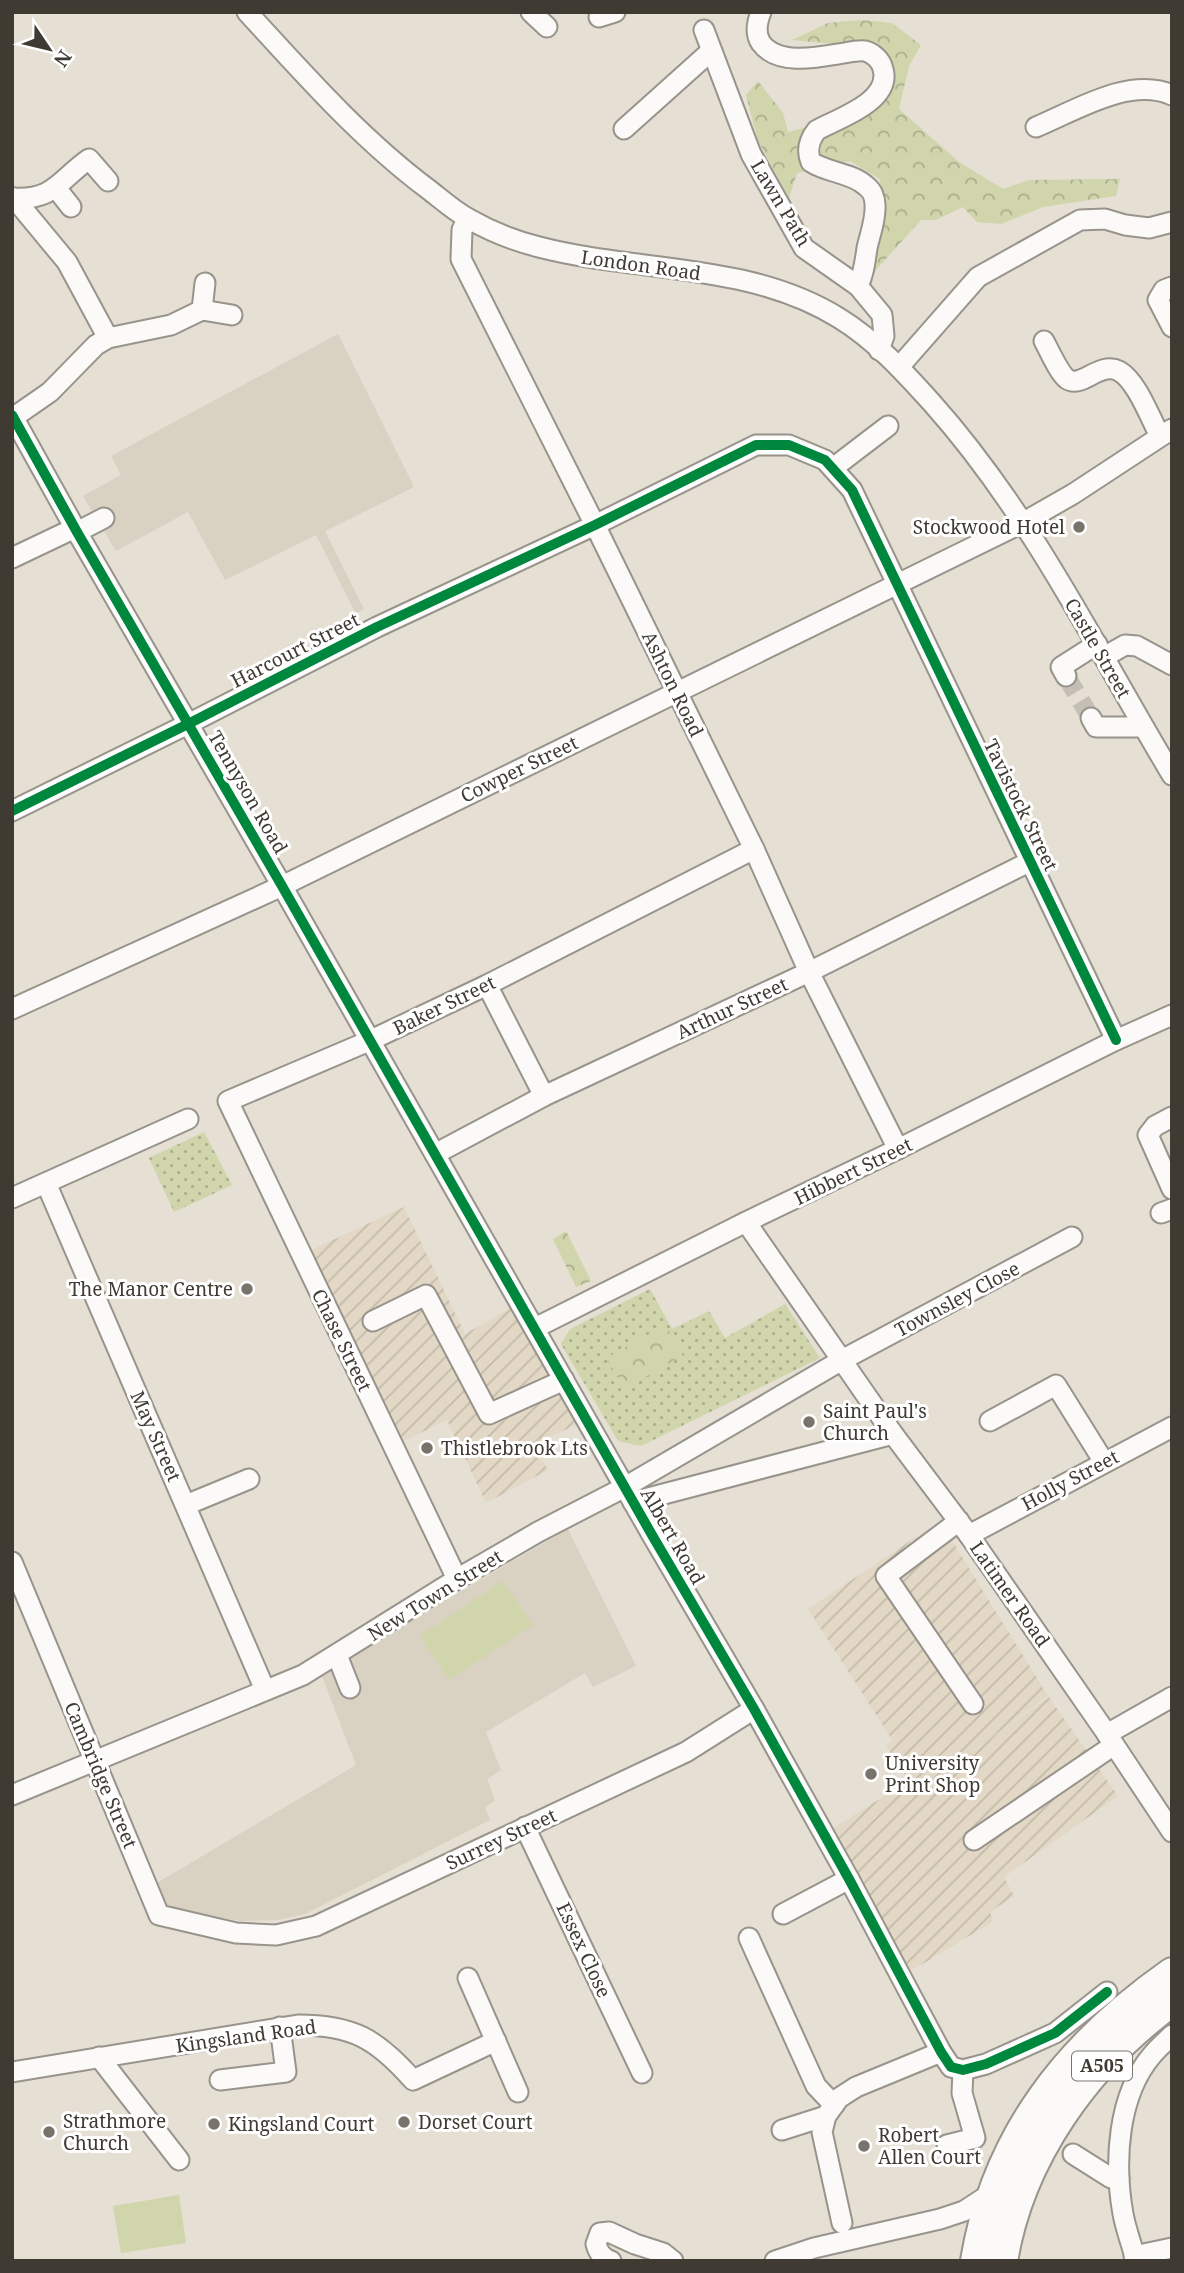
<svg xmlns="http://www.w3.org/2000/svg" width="1184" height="2273" viewBox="0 0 1184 2273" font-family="'Noto Serif',serif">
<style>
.industrial{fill:url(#industrial-furrows)}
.education{fill:#d9d1c2}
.grass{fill:url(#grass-dots)}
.forest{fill:url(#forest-crowns)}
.pitch{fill:#d0d5ac}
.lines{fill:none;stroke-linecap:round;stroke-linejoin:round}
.minor-tunnel{stroke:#c4beb4;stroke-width:19;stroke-dasharray:19 10;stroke-linecap:butt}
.minor-casing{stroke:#98948b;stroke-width:23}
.highway-casing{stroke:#98948b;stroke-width:32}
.minor{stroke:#fbfaf9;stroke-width:19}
.highway{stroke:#fbfaf9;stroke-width:28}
.cycleway-casing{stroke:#fff;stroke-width:15}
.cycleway{stroke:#00873e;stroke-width:10}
.poi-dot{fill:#79746b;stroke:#fff;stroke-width:2.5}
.labels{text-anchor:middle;stroke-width:6;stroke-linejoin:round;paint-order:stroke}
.shield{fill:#fff;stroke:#797670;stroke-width:2}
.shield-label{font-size:18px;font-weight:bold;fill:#3f3b33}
.street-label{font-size:19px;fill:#3f3b33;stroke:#fff}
.poi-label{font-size:19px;fill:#3f3b33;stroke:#fff;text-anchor:start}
</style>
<defs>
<pattern id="industrial-furrows" width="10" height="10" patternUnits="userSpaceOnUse" patternTransform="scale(1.75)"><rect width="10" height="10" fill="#e2d8c5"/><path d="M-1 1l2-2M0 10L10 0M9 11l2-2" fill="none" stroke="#c3baaa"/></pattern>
<pattern id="grass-dots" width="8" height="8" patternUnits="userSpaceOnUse" patternTransform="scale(1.75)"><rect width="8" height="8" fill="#d0d5ac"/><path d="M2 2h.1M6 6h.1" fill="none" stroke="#aaae8d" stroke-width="1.8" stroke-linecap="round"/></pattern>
<pattern id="forest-crowns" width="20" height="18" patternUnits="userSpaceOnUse" patternTransform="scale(1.75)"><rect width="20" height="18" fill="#d0d5ac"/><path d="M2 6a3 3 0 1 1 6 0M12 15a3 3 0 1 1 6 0" fill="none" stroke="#aaae8d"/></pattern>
</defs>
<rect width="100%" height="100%" fill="#e5dfd4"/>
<!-- industrial -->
<g class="industrial">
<polygon points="404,1207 465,1334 512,1307 577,1424 534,1445 548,1470 486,1503 447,1420 402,1442 309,1251"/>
<polygon points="940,1521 1048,1696 968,1755 1049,1697 1118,1796 1004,1877 1014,1896 990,1912 994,1921 911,1971 830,1830 909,1781 886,1745 893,1741 808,1609"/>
</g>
<!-- education -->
<g class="education">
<polygon points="338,334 414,487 325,531 364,609 356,614 316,535 225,580 188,512 116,551 83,496 121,475 111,456"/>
<polygon points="568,1529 636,1666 593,1687 585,1673 486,1732 501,1770 487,1779 495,1800 485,1808 490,1820 305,1914 278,1920 241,1921 165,1907 155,1884 356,1765 322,1676 389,1633"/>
</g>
<!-- grass -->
<g class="grass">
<polygon points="204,1132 232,1185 174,1212 149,1158"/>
<polygon points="650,1289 672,1329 709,1311 725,1338 785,1304 820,1358 641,1446 618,1441 561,1344 570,1329"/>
</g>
<!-- forest -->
<g class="forest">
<polygon points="861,20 892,23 921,45 909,66 899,109 959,162 1003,189 1029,180 1120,179 1116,196 1043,207 1001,224 977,222 963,207 936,220 921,220 875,271 882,205 880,179 850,161 797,173 789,198 758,141 746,95 758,81 783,113 788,132 825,122 869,101 884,66 870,44 822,43 792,40 828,23"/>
<polygon points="566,1231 591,1281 576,1287 553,1239"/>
<polygon points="665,1325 683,1355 625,1389 606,1358"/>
</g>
<!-- pitch -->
<g class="pitch">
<polygon points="503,1581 533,1625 449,1680 420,1636"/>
<polygon points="179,2195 186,2243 121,2253 113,2206"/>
</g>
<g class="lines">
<!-- minor-tunnel -->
<polyline class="minor-tunnel" points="1066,676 1091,718"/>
<defs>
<g id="minor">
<path d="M247,12C304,74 360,138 428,189C441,199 454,211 469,219C490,231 515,241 539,247C639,273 749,262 839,318C875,340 904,372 932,403C1031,514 1096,648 1172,775"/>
<polyline points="531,12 547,27"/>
<path d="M761,12C757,22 755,34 761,43C777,65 815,58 838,54C846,53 856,50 865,51C873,53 881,60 883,69C892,101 839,118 817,130C809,140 806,150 811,162C828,173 853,173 866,186C872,190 875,198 875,205C876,220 870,234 867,248C865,262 864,273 858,286"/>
<polyline points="599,17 615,12"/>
<polyline points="704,30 751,154 804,248 858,286 882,315 884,336 879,350"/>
<path d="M1036,127C1075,111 1129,76 1172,95"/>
<polyline points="624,129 711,51"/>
<polyline points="56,188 71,207"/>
<path d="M12,198C54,201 59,180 89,159L108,181"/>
<polyline points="14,198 67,262 108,338"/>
<polyline points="467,219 462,230 461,259 595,525 754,849 809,972 898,1149"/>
<polyline points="1172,287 1164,290 1158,300 1172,327"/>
<polyline points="202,310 205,283"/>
<path d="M1044,341C1049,350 1059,373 1067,379C1082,389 1099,361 1119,371C1137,381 1150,418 1160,436"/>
<polyline points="899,367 978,277 1080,220 1105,219 1125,225 1149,228 1172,222"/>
<polyline points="12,415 77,532 282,886 652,1535 754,1709 849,1879 941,2052 951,2067 963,2070 986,2064 1055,2033 1107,1992"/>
<polyline points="14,417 50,392 96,345 108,338 171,325 202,310 232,315"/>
<polyline points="833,468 888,426"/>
<polyline points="77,532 104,518"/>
<polyline points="12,558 75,528"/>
<polyline points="1104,657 1125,645 1137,646 1172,665"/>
<polyline points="1066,676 1061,667 1097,644"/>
<polyline points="1091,718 1096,727 1143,727"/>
<polyline points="12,811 188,724 377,627 595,525 756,445 789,445 825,460 852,490 1116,1040"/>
<polyline points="487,985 544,1096"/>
<polyline points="12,1009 282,886 1024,522 1073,494 1172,429"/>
<polyline points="1172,1117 1155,1126 1148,1135 1172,1189"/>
<polyline points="435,1154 544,1096 809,972 1029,862"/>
<polyline points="46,1183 265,1690"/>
<polyline points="12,1198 188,1119"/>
<polyline points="1161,1213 1172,1209"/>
<polyline points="746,1222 893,1434 969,1535 1107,1734 1172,1832"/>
<polyline points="373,1321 426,1295 489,1414 564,1380"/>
<polyline points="535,1328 746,1222 898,1149 1116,1040 1172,1015"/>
<polyline points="990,1421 1056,1385 1104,1462"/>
<polyline points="633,1502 893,1434"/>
<polyline points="186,1505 249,1479"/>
<polyline points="959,1521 886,1576 973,1704"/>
<polyline points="969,1535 1172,1427"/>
<polyline points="12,1562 159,1915 236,1933 276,1935 316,1926 686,1752 754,1709"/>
<polyline points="457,1579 228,1101 369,1041 487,985 754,849"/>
<polyline points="337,1655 350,1688"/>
<polyline points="1107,1734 1172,1697"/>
<polyline points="12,1795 303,1675 457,1579 538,1532 625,1487 842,1360 1072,1237"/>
<polyline points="525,1827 642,2073"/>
<polyline points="974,1840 1114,1745"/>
<polyline points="783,1914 849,1879"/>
<polyline points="749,1938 816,2086 834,2105"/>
<polyline points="468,1978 518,2092"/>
<polyline points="99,2057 179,2160"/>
<path d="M12,2072L298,2025C353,2025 377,2039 413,2080L496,2041"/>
<polyline points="220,2080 286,2072 280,2027"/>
<polyline points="782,2130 826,2116"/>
<polyline points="947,2145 975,2138 962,2093 963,2070"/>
<polyline points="1073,2154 1111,2178 1119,2178"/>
<polyline points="842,2223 822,2132 826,2116 839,2098 856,2087 941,2052"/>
<polyline points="1134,2256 1172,2248"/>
<path d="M611,2261C602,2258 598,2252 596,2244L600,2233L609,2232L635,2244L663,2253L673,2261"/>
<polyline points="775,2261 814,2248 940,2219 964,2211 993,2192"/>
<path d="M1136,2261C1132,2245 1126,2230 1123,2214C1114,2163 1117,2095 1153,2054C1158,2048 1165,2042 1172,2035"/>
</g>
<g id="highway">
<path d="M975,2261C996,2135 1069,2044 1172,1972"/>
<path d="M1003,2261C1020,2157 1087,2064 1172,2002"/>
</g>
</defs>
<!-- minor casing -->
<use href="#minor" class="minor-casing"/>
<!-- highway casing -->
<use href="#highway" class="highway-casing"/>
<!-- minor -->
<use href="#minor" class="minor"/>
<!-- highway -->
<use href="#highway" class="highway"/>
<defs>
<g id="cycleway">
<polyline points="12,415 77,532 282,886 652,1535 754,1709 849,1879 941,2052 951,2067 963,2070 986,2064 1055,2033 1107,1992"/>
<polyline points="12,811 188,724 377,627 595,525 756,445 789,445 825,460 852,490 1116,1040"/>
</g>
</defs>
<!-- cycleway casing -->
<use href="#cycleway" class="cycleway-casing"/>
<!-- cycleway -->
<use href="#cycleway" class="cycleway"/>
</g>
<!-- markers -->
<g class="poi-dot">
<circle cx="1079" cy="527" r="7"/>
<circle cx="247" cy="1289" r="7"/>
<circle cx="809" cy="1422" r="7"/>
<circle cx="427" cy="1448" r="7"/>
<circle cx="871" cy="1774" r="7"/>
<circle cx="404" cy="2122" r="7"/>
<circle cx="214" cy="2124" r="7"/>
<circle cx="49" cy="2132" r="7"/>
<circle cx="864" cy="2146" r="7"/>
</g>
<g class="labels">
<!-- shield labels -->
<rect class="shield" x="1072" y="2051.5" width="60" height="29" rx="5"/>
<g class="shield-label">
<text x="1102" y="2072">A505</text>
</g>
<!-- street labels -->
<g class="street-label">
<text transform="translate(781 203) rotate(59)" y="7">Lawn Path</text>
<text transform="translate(641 265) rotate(8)" y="7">London Road</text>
<text transform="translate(1098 648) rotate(60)" y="7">Castle Street</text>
<text transform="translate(295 650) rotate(-27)" y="7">Harcourt Street</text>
<text transform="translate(673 684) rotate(64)" y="7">Ashton Road</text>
<text transform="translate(519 769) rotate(-26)" y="7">Cowper Street</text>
<text transform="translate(248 792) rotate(60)" y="7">Tennyson Road</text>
<text transform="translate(1021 805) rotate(64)" y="7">Tavistock Street</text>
<text transform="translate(444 1005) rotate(-26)" y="7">Baker Street</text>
<text transform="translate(732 1008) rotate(-25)" y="7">Arthur Street</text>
<text transform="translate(853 1171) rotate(-26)" y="7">Hibbert Street</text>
<text transform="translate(957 1299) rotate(-28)" y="7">Townsley Close</text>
<text transform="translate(342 1340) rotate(64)" y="7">Chase Street</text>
<text transform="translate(156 1436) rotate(66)" y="7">May Street</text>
<text transform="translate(1070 1480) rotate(-28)" y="7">Holly Street</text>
<text transform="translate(673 1536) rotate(60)" y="7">Albert Road</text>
<text transform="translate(1010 1594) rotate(55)" y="7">Latimer Road</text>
<text transform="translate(435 1595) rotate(-32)" y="7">New Town Street</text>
<text transform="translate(101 1775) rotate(67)" y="7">Cambridge Street</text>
<text transform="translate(501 1839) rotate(-25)" y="7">Surrey Street</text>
<text transform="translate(584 1950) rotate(65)" y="7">Essex Close</text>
<text transform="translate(246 2036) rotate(-8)" y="7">Kingsland Road</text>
</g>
<!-- poi labels -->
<g class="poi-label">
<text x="1065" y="534" text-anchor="end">Stockwood Hotel</text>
<text x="233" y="1296" text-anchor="end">The Manor Centre</text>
<text x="823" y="1418">Saint Paul's<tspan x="823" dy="22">Church</tspan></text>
<text x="441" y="1455">Thistlebrook Lts</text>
<text x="885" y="1770">University<tspan x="885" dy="22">Print Shop</tspan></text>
<text x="63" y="2128">Strathmore<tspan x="63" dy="22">Church</tspan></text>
<text x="418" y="2129">Dorset Court</text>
<text x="228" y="2131">Kingsland Court</text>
<text x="878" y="2142">Robert<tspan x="878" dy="22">Allen Court</tspan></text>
</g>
</g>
<!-- border -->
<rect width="1184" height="2273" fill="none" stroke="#3f3b33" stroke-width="28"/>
<!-- north arrow -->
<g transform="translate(49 49) rotate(125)" stroke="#ffffff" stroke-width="5" paint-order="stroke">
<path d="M0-5L12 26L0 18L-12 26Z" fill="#3f3b33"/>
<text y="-10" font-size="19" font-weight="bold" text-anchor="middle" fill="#3f3b33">N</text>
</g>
</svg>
